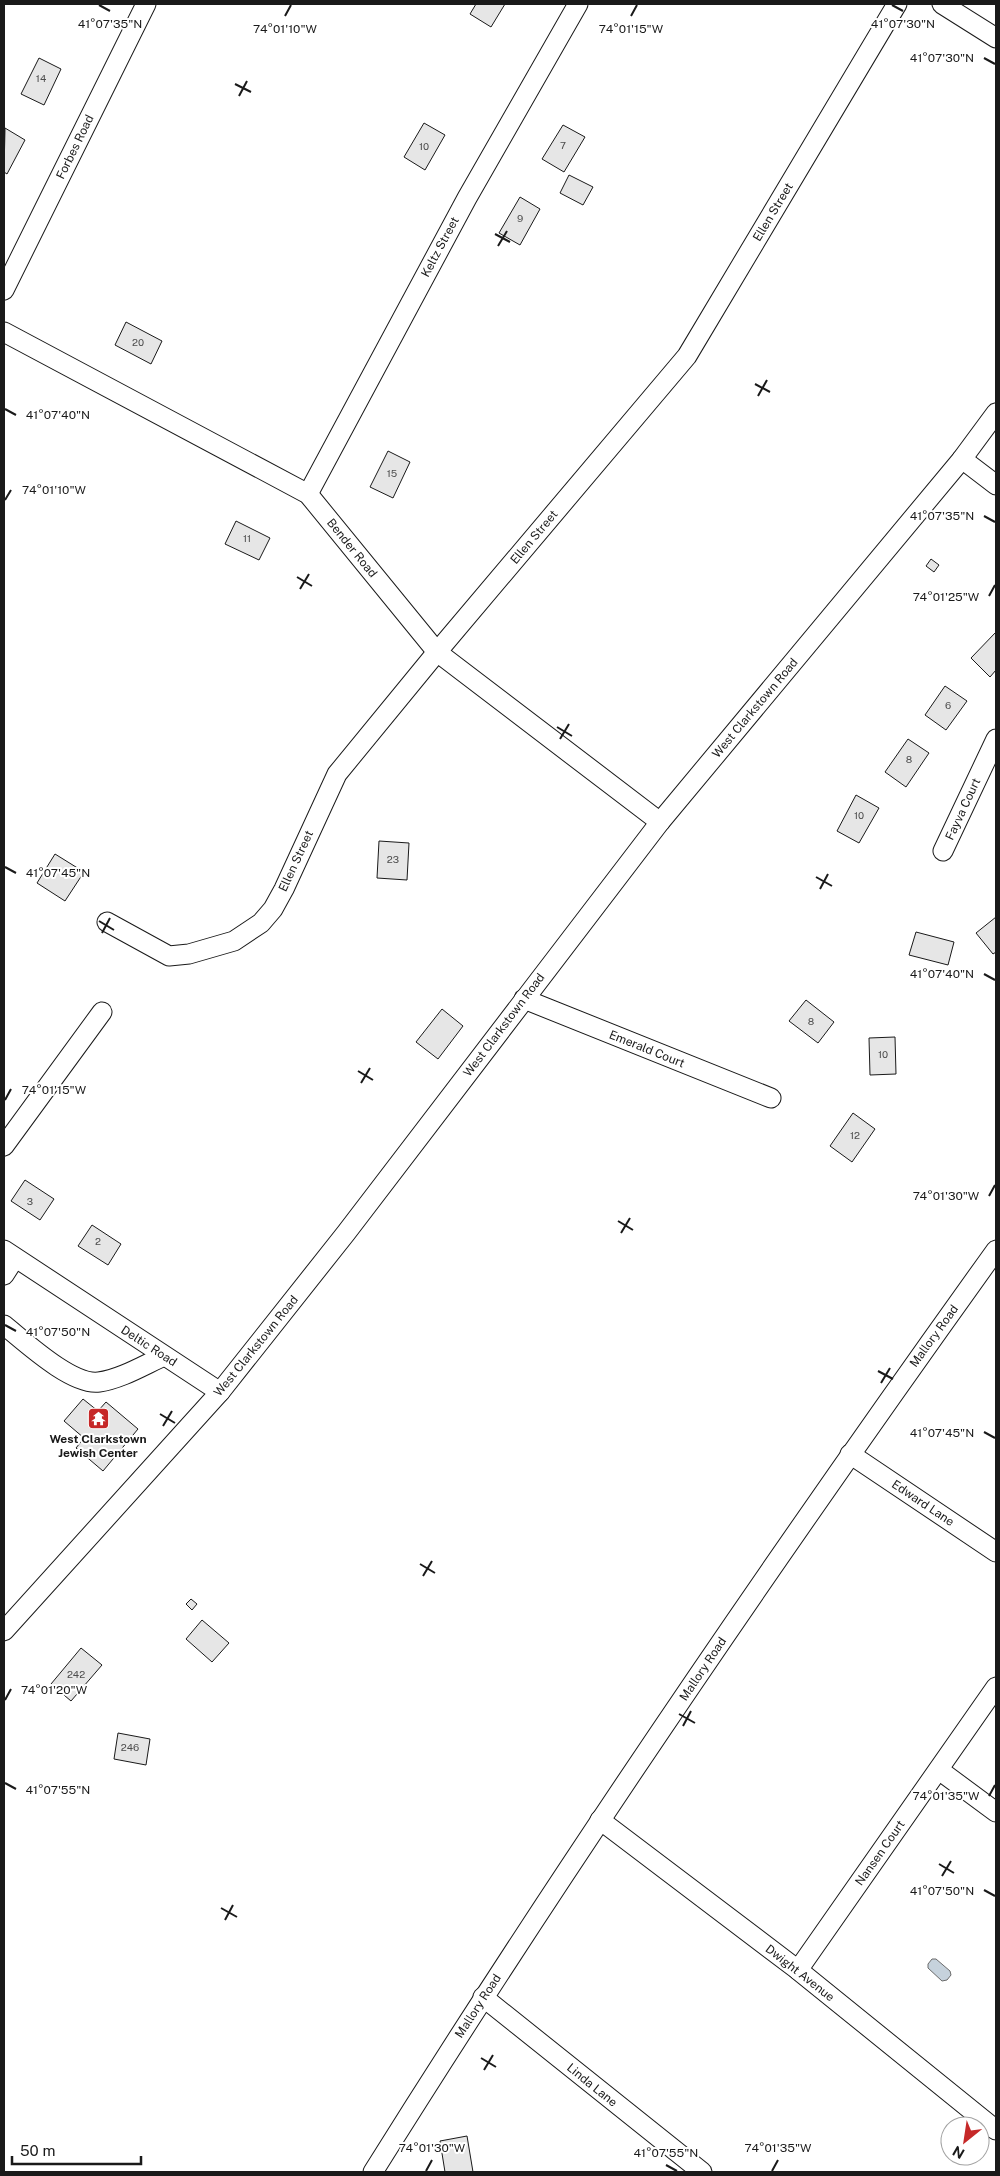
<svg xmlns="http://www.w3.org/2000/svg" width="1000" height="2176" viewBox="0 0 1000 2176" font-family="'Public Sans',sans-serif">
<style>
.water{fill:#c6d2dc;stroke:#6a6a6a}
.building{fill:#e6e6e6;stroke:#1a1a1a}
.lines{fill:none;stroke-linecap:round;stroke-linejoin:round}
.minor-casing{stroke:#1a1a1a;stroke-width:21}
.minor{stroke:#fff;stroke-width:19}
.ticks{fill:none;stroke:#1a1a1a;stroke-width:2}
.labels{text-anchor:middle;stroke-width:4;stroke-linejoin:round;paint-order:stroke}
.number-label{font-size:10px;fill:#4d4d4d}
.street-label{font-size:12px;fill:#1a1a1a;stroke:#fff}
.poi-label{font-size:12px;font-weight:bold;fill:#1a1a1a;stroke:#fff}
.ticks-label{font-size:12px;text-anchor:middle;fill:#1a1a1a;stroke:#fff;stroke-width:4;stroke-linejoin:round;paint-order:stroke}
</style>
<rect width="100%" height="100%" fill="#fff"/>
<!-- water -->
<polygon class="water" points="932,1959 936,1959 950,1971 951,1975 947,1980 942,1981 928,1968 928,1964"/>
<!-- building -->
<g class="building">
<polygon points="476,4 505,4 491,27 470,14"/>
<polygon points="39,58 61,69 44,105 21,94"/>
<polygon points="424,123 445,135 425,170 404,157"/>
<polygon points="563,125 585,137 564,172 542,159"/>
<polygon points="5,128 25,140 7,174 4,172"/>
<polygon points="569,175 593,187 583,205 560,193"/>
<polygon points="520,197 540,209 520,245 499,233"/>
<polygon points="126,322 162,341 151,364 115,345"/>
<polygon points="388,451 410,462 393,498 370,487"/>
<polygon points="236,521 270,538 259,560 225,544"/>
<polygon points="931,559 939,565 934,572 926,566"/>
<polygon points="996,632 996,670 990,677 971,658"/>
<polygon points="945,686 967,701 946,730 925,715"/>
<polygon points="908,739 929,753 906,787 885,772"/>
<polygon points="856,795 879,808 859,843 837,831"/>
<polygon points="379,841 409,843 407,880 377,878"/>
<polygon points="55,854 84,872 65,901 37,883"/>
<polygon points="996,917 996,952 993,954 976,933"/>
<polygon points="916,932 954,942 948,965 909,955"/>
<polygon points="806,1000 834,1022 818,1043 789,1021"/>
<polygon points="442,1009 463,1026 438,1059 416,1042"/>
<polygon points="895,1037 896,1074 870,1075 869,1038"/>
<polygon points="853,1113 875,1129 852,1162 830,1146"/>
<polygon points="25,1180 54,1199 40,1220 11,1201"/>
<polygon points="92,1225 121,1244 108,1265 78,1246"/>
<polygon points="83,1399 98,1411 106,1402 138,1429 103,1471 76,1448 84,1438 64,1421"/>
<polygon points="191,1599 197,1604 192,1610 186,1604"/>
<polygon points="202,1620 229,1643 212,1662 186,1639"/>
<polygon points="81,1648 102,1665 71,1701 51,1684"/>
<polygon points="118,1733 150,1739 146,1765 114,1759"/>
<polygon points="467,2136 473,2172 445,2172 440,2141"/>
</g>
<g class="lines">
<defs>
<g id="minor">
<polyline points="942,4 996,38"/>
<polyline points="4,290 146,4"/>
<polyline points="4,332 308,494 437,652 660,822"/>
<polyline points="962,459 996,485"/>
<polyline points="308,494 467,198 578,4"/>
<polyline points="943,851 996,739"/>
<polyline points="107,922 169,956 189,954 234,941 261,923 273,909 284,889 337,774 437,652 687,356 897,4"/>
<polyline points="524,999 771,1098"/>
<polyline points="4,1146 102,1012"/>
<polyline points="4,1250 220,1392"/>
<polyline points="4,1275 15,1258"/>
<path d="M4,1325C24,1341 72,1386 99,1382C121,1379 144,1365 164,1356"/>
<polyline points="850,1454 996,1552"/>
<polyline points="4,1631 220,1392 346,1233 660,822 962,459 996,413"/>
<polyline points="939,1770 996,1812"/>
<polyline points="600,1820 798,1970 996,2130"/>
<polyline points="798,1970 996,1687"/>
<polyline points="483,1997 702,2172"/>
<path d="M373,2172C570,1857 780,1551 996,1250"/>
</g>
</defs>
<!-- minor casing -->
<use href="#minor" class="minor-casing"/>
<!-- minor -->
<use href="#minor" class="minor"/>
</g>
<!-- ticks -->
<path class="ticks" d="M99,5L110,11M892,5L903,11M285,16L291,5M631,16L637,5M984,58L995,64M235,84L251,92M239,96L247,81M495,234L510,242M498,246L507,231M755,384L770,392M758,396L767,380M5,409L16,415M5,500L11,490M984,516L995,522M297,577L312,586M300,589L309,574M989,596L995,585M557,727L572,736M560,739L569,724M5,867L16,873M816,877L832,886M820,889L828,874M99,921L114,930M102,933L110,918M984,974L995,980M358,1071L373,1080M361,1083L370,1068M5,1100L11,1089M989,1196L995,1185M618,1221L633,1230M621,1233L630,1218M5,1325L16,1331M878,1371L893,1379M881,1383L890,1368M160,1414L175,1423M163,1426L172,1411M984,1432L995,1438M420,1564L435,1573M423,1576L432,1561M5,1700L11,1689M679,1714L695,1723M683,1726L691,1711M5,1783L16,1789M989,1796L995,1785M939,1864L954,1873M942,1876L951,1861M984,1890L995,1896M221,1908L237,1917M225,1920L233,1905M481,2058L496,2067M484,2070L493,2055M666,2165L677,2171M426,2171L432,2160M772,2171L778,2160"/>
<!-- icons -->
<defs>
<symbol id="temple-square" viewBox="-11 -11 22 22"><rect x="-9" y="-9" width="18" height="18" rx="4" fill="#c62828" stroke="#fff"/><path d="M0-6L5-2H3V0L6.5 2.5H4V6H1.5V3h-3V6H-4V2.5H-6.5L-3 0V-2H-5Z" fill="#fff"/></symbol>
</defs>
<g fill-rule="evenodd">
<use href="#temple-square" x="86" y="1406" width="25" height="25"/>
</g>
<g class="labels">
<!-- number labels -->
<g class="number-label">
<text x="41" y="82">14</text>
<text x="563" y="149">7</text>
<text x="424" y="150">10</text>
<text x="520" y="222">9</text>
<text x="138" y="346">20</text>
<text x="392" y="477">15</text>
<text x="247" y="542">11</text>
<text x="948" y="709">6</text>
<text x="909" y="763">8</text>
<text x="859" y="819">10</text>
<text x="393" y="863">23</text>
<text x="811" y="1025">8</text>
<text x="883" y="1058">10</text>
<text x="855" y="1139">12</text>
<text x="30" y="1205">3</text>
<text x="98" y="1245">2</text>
<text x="76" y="1678">242</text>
<text x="130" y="1751">246</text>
</g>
<!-- street labels -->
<g class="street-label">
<text transform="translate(75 147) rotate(-64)" y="4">Forbes Road</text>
<text transform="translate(773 212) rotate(-59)" y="4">Ellen Street</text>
<text transform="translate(440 247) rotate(-62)" y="4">Keltz Street</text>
<text transform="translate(534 537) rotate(-50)" y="4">Ellen Street</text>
<text transform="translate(352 548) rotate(51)" y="4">Bender Road</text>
<text transform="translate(755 708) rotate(-50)" y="4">West Clarkstown Road</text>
<text transform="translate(963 809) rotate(-65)" y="4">Fayva Court</text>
<text transform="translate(296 861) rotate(-65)" y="4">Ellen Street</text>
<text transform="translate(504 1025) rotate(-53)" y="4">West Clarkstown Road</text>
<text transform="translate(647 1049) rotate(22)" y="4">Emerald Court</text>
<text transform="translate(934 1336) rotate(-54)" y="4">Mallory Road</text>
<text transform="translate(149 1346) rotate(33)" y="4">Deltic Road</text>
<text transform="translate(256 1346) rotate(-51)" y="4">West Clarkstown Road</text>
<text transform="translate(923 1503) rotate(34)" y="4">Edward Lane</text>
<text transform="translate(703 1669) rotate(-56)" y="4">Mallory Road</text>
<text transform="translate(880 1853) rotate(-55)" y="4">Nansen Court</text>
<text transform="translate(800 1973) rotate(38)" y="4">Dwight Avenue</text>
<text transform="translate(478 2006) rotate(-57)" y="4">Mallory Road</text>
<text transform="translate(592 2085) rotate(39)" y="4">Linda Lane</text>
</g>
<!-- poi labels -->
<g class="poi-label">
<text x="98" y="1443">West Clarkstown<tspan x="98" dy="14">Jewish Center</tspan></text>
</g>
</g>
<g class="ticks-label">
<text x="110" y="28">41°07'35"N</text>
<text x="903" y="28">41°07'30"N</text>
<text x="285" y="33">74°01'10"W</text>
<text x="631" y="33">74°01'15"W</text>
<text x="942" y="62">41°07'30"N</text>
<text x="58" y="419">41°07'40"N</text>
<text x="54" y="494">74°01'10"W</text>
<text x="942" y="520">41°07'35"N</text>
<text x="946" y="601">74°01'25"W</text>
<text x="58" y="877">41°07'45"N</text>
<text x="942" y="978">41°07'40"N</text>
<text x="54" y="1094">74°01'15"W</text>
<text x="946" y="1200">74°01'30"W</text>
<text x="58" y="1336">41°07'50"N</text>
<text x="942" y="1437">41°07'45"N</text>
<text x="54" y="1694">74°01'20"W</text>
<text x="58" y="1794">41°07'55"N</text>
<text x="946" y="1800">74°01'35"W</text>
<text x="942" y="1895">41°07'50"N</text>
<text x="432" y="2152">74°01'30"W</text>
<text x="778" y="2152">74°01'35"W</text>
<text x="666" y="2157">41°07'55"N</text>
</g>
<!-- border -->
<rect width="1000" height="2176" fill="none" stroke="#1a1a1a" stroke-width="10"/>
<!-- north arrow -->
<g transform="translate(965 2141) rotate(210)"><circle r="24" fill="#ffffff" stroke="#a3a3a3"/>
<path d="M0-4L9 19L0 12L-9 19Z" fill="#c62828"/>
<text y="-8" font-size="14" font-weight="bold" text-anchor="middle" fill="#1a1a1a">N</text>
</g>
<!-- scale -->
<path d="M12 2156v8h129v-8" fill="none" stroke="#1a1a1a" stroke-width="2.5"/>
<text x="20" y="2156" font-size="15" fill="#1a1a1a" stroke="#ffffff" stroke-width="4" paint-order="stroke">50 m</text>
</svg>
